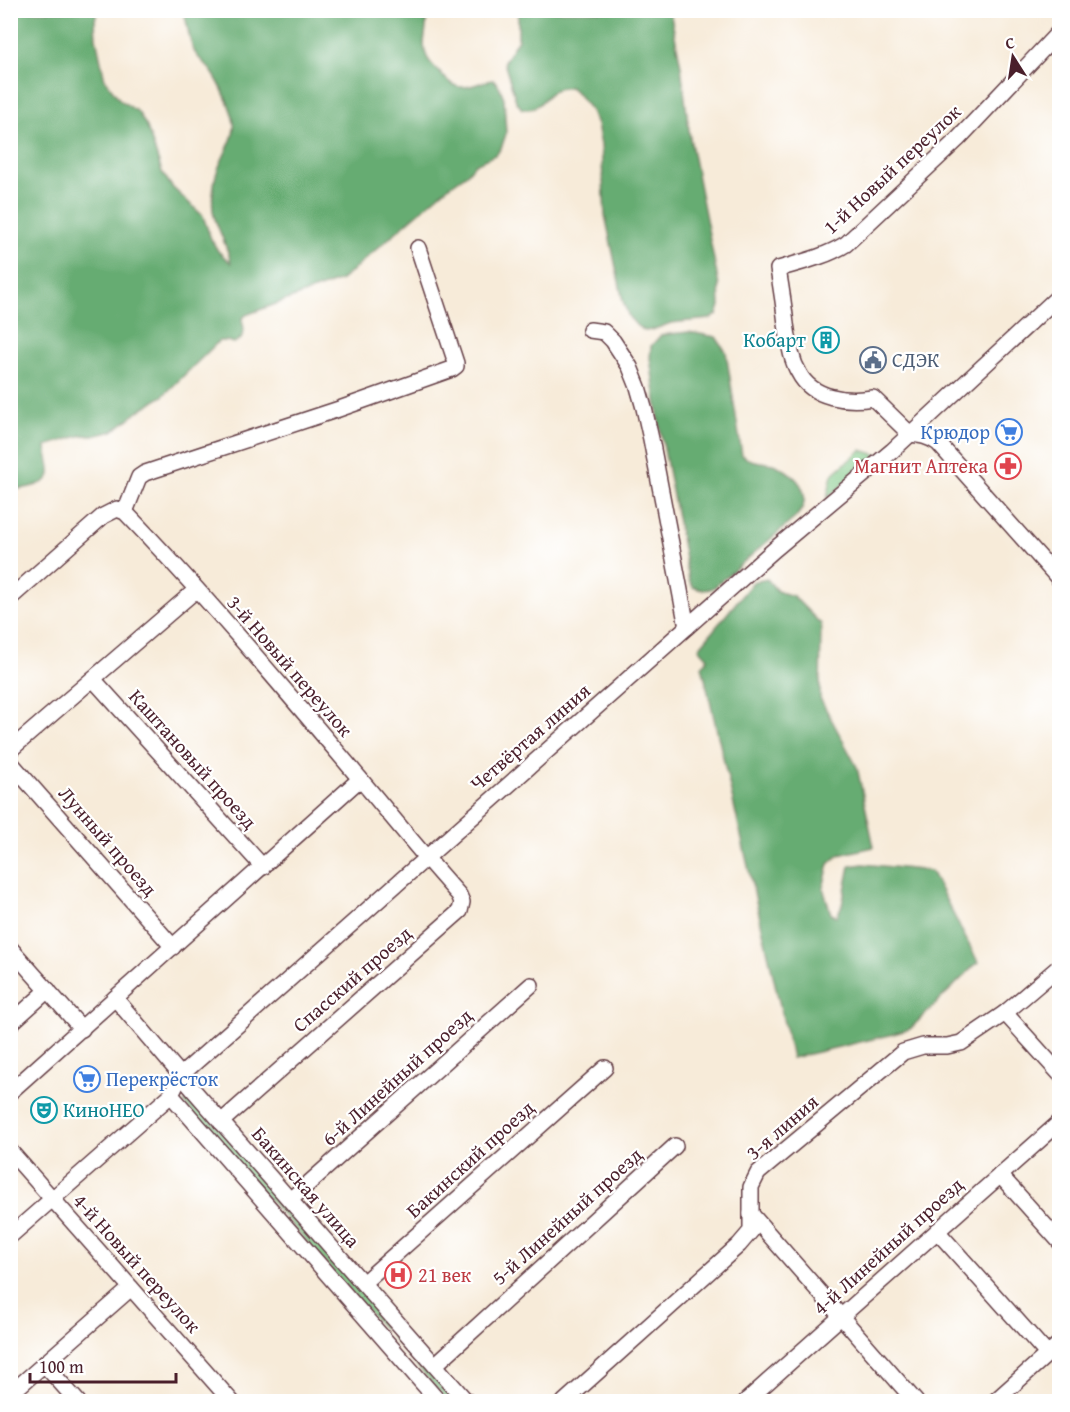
<svg xmlns="http://www.w3.org/2000/svg" width="1070" height="1412" viewBox="0 0 1070 1412" font-family="'Gentium Book Plus',serif">
<style>
.green{fill:#7ec784;stroke:#647358;stroke-width:1.5}
.forest{fill:#66ac72;stroke:#58664e;stroke-width:1.5}
.lines{fill:none;stroke-linecap:round;stroke-linejoin:round}
.minor-casing{stroke:#643e45;stroke-width:18}
.minor{stroke:#fff;stroke-width:15}
.labels{text-anchor:middle;stroke-width:4.5;stroke-linejoin:round;paint-order:stroke}
.street-label{font-size:20px;fill:#4a1f2b;stroke:#fff}
.culture-label{font-size:20px;fill:#0d838f;stroke:#fff;text-anchor:end}
.service-label{font-size:20px;fill:#4e5e75;stroke:#fff;text-anchor:start}
.shop-label{font-size:20px;fill:#366cbe;stroke:#fff;text-anchor:end}
.health-label{font-size:20px;fill:#be3a42;stroke:#fff;text-anchor:end}
</style>
<rect width="100%" height="100%" fill="#fff"/>
<filter id="ink" filterUnits="userSpaceOnUse"><feTurbulence type="fractalNoise" baseFrequency=".0167" numOctaves="2"/><feDisplacementMap in="SourceGraphic" scale="12" xChannelSelector="R" yChannelSelector="G"/><feConvolveMatrix kernelMatrix="1 2 1 2 8 2 1 2 1" color-interpolation-filters="sRGB"/></filter>
<filter id="wash" filterUnits="userSpaceOnUse"><feTurbulence type="fractalNoise" baseFrequency=".008" numOctaves="4" result="noise"/><feDisplacementMap in="SourceGraphic" scale="24" xChannelSelector="R" yChannelSelector="G"/><feGaussianBlur stdDeviation="1.35" result="paint"/><feColorMatrix in="noise" values="0 0 0 0 0 0 0 0 0 0 0 0 0 0 0 0 0 1.4 0 .05"/><feComposite in="paint" operator="in"/></filter>
<g filter="url(#wash)">
<rect width="100%" height="100%" fill="#f7ebd9"/>
<!-- green -->
<g class="green">
<polygon points="861,450 878,455 827,498 832,475"/>
<polygon points="191,1097 390,1322 383,1328 184,1103"/>
<polygon points="398,1332 458,1401 448,1401 392,1337"/>
</g>
<!-- forest -->
<g class="forest">
<path d="M10,11H97L95,20L96,38L105,80L120,100L138,112L147,127L162,172L172,187L203,216L211,239L218,251L231,263C228,248 219,232 214,216C211,205 213,190 215,179C218,161 236,140 234,123C232,109 220,83 212,72C207,65 198,59 194,51C188,38 188,23 183,11H424C431,27 419,41 427,57C430,64 437,69 442,75C448,81 453,87 462,87C473,88 483,80 494,80L499,86L504,98L506,134L502,146L497,154L475,164L467,174L447,188L341,280L246,315L242,319L244,329L241,339L234,343L227,341H219L163,396L143,408L113,431L93,436L83,435L72,438L46,446C48,468 61,480 30,487C23,489 17,490 10,487Z"/>
<path d="M520,11H670L681,66L690,138L719,285L720,306L717,315L710,319L671,323L652,330L645,331L637,326L629,317L623,301L605,215L601,145L597,124L591,111L575,91L570,87C565,88 559,88 555,90C542,97 542,110 522,109L516,101L504,62L518,39V18Z"/>
<path d="M689,332L716,337L726,352L742,455C751,463 762,461 773,464C789,470 810,486 803,506C802,510 798,514 795,518L713,588C705,591 700,590 693,587L689,580L660,428L650,358L651,346L661,335Z"/>
<polygon points="767,579 777,591 793,596 821,624 820,698 857,767 874,847 839,855 829,864 823,888 831,914 837,916 842,905 850,866 863,864 931,871 978,962 910,1029 890,1035 792,1058 702,666 708,658 699,648 753,582"/>
</g>
</g>
<g filter="url(#ink)">
<g class="lines">
<defs>
<g id="minor">
<path d="M1060,31L958,139L846,244C825,257 802,262 778,269C781,287 784,306 786,324C789,341 790,358 799,373C812,399 848,402 873,398L910,434C921,435 928,436 938,443L1060,580"/>
<polyline points="590,330 604,332 613,341 630,367 638,387 644,408 651,439 687,627"/>
<polyline points="125,512 139,477 145,473 339,409 452,369 456,366 456,363 418,248"/>
<path d="M10,598L103,516L117,509L125,512C208,598 284,689 361,780C394,819 425,858 459,895L462,902L460,911L221,1122"/>
<polyline points="93,679 263,867"/>
<polyline points="10,750 196,590"/>
<polyline points="10,762 173,947"/>
<polyline points="10,948 82,1029"/>
<polyline points="115,998 196,1093 467,1402"/>
<polyline points="1005,1013 1060,1074"/>
<polyline points="10,1024 48,990"/>
<polyline points="10,1092 360,779"/>
<polyline points="171,1095 439,1402"/>
<polyline points="10,1151 232,1402"/>
<polyline points="1000,1175 1060,1242"/>
<polyline points="290,1200 531,985"/>
<polyline points="751,1214 916,1402"/>
<polyline points="937,1231 1047,1354"/>
<polyline points="10,1236 171,1095 181,1075 775,549 892,451 1060,295"/>
<polyline points="363,1283 605,1068"/>
<polyline points="44,1364 78,1402"/>
<polyline points="435,1365 675,1146"/>
<polyline points="10,1394 131,1288"/>
<polyline points="564,1402 739,1245 751,1231 751,1187 758,1173 903,1052 923,1046 947,1046 961,1043 1005,1013 1060,966"/>
<polyline points="745,1402 1060,1122"/>
<polyline points="994,1402 1060,1343"/>
</g>
</defs>
<!-- minor casing -->
<use href="#minor" class="minor-casing"/>
<!-- minor -->
<use href="#minor" class="minor"/>
</g>
</g>
<!-- icons -->
<defs>
<symbol id="building-ring" viewBox="-11 -11 22 22"><circle r="9.5" fill="#fff" stroke="#0f9aa8" stroke-width="1.5"/><path d="M-4-6H4V6H1V3H-1V6H-4ZM-2.5-4.3h1.7v1.8h-1.7ZM.8-4.3h1.7v1.8H.8ZM-2.5-1h1.7V.8h-1.7ZM.8-1h1.7V.8H.8Z" fill="#0f9aa8"/></symbol>
<symbol id="civic-ring" viewBox="-11 -11 22 22"><circle r="9.5" fill="#fff" stroke="#5c6f8a" stroke-width="1.5"/><path d="M-.6-6.5H3V-4.5H.6V-3L4-1V1h2V6H-6V1h2V-1L-.6-3ZM-1.2 2.5V6h2.4V2.5Z" fill="#5c6f8a"/></symbol>
<symbol id="supermarket-ring" viewBox="-11 -11 22 22"><circle r="9.5" fill="#fff" stroke="#3f7fe0" stroke-width="1.5"/><path d="M-6-5.5h2.5l.6 2H6L4.5 2H-2.5L-4.4-4H-6ZM-1.5 3.2a1.3 1.3 0 1 0 .1 0ZM3 3.2a1.3 1.3 0 1 0 .1 0Z" fill="#3f7fe0"/></symbol>
<symbol id="pharmacy-ring" viewBox="-11 -11 22 22"><circle r="9.5" fill="#fff" stroke="#e0444e" stroke-width="1.5"/><path d="M-2-6h4v4h4v4h-4v4h-4v-4h-4v-4h4Z" fill="#e0444e"/></symbol>
<symbol id="theatre-ring" viewBox="-11 -11 22 22"><circle r="9.5" fill="#fff" stroke="#0f9aa8" stroke-width="1.5"/><path d="M-5-5.5Q0-4 5-5.5V0Q5 5 0 6Q-5 5-5 0ZM-3.3-2.5H-1v1.5H-3.3ZM1-2.5H3.3v1.5H1ZM-2.8 1Q0 5.5 2.8 1Z" fill="#0f9aa8"/></symbol>
<symbol id="hospital-ring" viewBox="-11 -11 22 22"><circle r="9.5" fill="#fff" stroke="#e0444e" stroke-width="1.5"/><path d="M-5-5h3v3.5h4V-5h3V5h-3V1.5h-4V5h-3Z" fill="#e0444e"/></symbol>
</defs>
<g fill-rule="evenodd">
<use href="#building-ring" x="811" y="325" width="30" height="30"/>
<use href="#civic-ring" x="858" y="345" width="30" height="30"/>
<use href="#supermarket-ring" x="994" y="417" width="30" height="30"/>
<use href="#pharmacy-ring" x="993" y="451" width="30" height="30"/>
<use href="#supermarket-ring" x="72" y="1064" width="30" height="30"/>
<use href="#theatre-ring" x="29" y="1095" width="30" height="30"/>
<use href="#hospital-ring" x="383" y="1260" width="30" height="30"/>
</g>
<g class="labels">
<!-- street labels -->
<g class="street-label">
<text transform="translate(892 169) rotate(-43)" y="7">1-й Новый переулок</text>
<text transform="translate(290 666) rotate(49)" y="7">3-й Новый переулок</text>
<text transform="translate(530 737) rotate(-41)" y="7">Четвёртая линия</text>
<text transform="translate(193 759) rotate(48)" y="7">Каштановый проезд</text>
<text transform="translate(108 841) rotate(49)" y="7">Лунный проезд</text>
<text transform="translate(352 979) rotate(-41)" y="7">Спасский проезд</text>
<text transform="translate(397 1077) rotate(-42)" y="7">6-й Линейный проезд</text>
<text transform="translate(782 1127) rotate(-41)" y="7">3-я линия</text>
<text transform="translate(470 1159) rotate(-42)" y="7">Бакинский проезд</text>
<text transform="translate(306 1187) rotate(49)" y="7">Бакинская улица</text>
<text transform="translate(567 1216) rotate(-42)" y="7">5-й Линейный проезд</text>
<text transform="translate(888 1246) rotate(-42)" y="7">4-й Линейный проезд</text>
<text transform="translate(137 1263) rotate(48)" y="7">4-й Новый переулок</text>
</g>
<!-- culture labels -->
<g class="culture-label">
<text x="806" y="347">Кобарт</text>
<text x="63" y="1117" text-anchor="start">КиноНЕО</text>
</g>
<!-- service labels -->
<g class="service-label">
<text x="892" y="367">СДЭК</text>
</g>
<!-- shop labels -->
<g class="shop-label">
<text x="990" y="439">Крюдор</text>
<text x="106" y="1086" text-anchor="start">Перекрёсток</text>
</g>
<!-- health labels -->
<g class="health-label">
<text x="988" y="473">Магнит Аптека</text>
<text x="418" y="1282" text-anchor="start">21 век</text>
</g>
</g>
<!-- margin -->
<rect width="1070" height="1412" fill="none" stroke="#fff" stroke-width="36"/>
<!-- north arrow -->
<g transform="translate(1013 57) rotate(348)" stroke="#ffffff" stroke-width="4.5" paint-order="stroke">
<path d="M0-4.5L10 22L0 15L-10 22Z" fill="#4a1f2b"/>
<text y="-9" font-size="16" font-weight="bold" text-anchor="middle" fill="#4a1f2b">С</text>
</g>
<!-- scale -->
<path d="M30 1373v9h146v-9" fill="none" stroke="#4a1f2b" stroke-width="3"/>
<text x="39" y="1373" font-size="18" fill="#4a1f2b" stroke="#ffffff" stroke-width="4.5" paint-order="stroke">100 m</text>
</svg>
